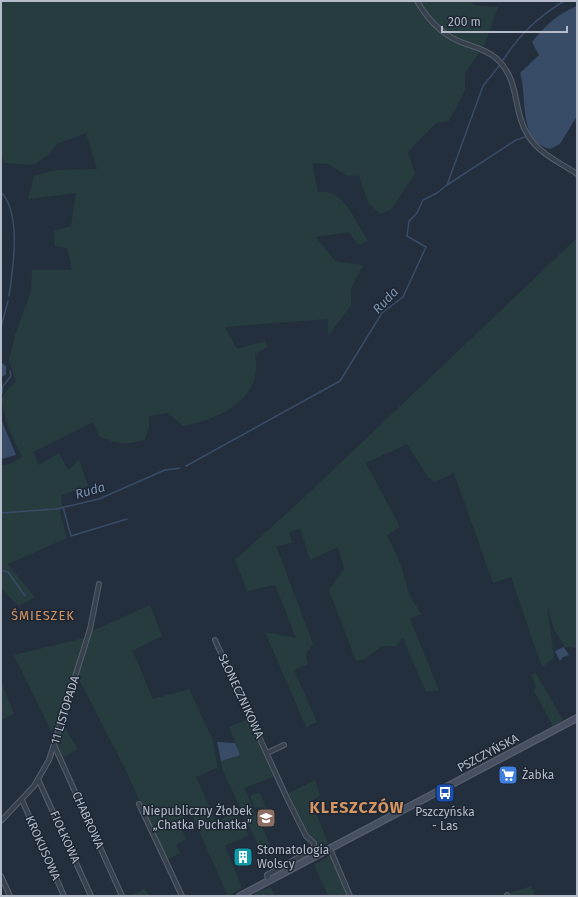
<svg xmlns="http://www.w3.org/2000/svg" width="578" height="897" viewBox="0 0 578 897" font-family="'Fira Sans',sans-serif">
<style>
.green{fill:#263c3f}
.water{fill:#394c67}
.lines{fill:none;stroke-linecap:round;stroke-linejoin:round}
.stream{stroke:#394c67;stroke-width:1.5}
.street-casing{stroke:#565f6c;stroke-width:6}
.secondary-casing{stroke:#565f6c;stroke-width:8}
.street{stroke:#38414e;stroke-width:4}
.secondary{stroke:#465061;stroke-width:5.5}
.labels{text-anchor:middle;stroke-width:3;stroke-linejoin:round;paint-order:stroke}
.street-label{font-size:12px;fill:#b4bcc9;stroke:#1d2633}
.poi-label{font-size:12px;fill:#b4bcc9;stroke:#1d2633;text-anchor:start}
.water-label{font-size:13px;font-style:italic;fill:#7c92b1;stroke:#1d2633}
.neighbourhood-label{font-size:13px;letter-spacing:1px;fill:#d59563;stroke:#1d2633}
.district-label{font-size:16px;font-weight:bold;letter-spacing:1px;fill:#d59563;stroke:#1d2633}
</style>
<rect width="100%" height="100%" fill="#242f3e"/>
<!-- green -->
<g class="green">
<path d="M1,1H471L474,5L498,7L485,44L465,73V90L449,121L436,123L408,152L415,174L391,210L380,214L368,202L359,175L347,176L328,164L312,163L318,192C323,192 330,192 334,194C350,204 358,226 368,241L358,245L349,232L316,237L335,261L363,265L351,289V305L328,336V319L225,327L237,349L265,341L268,347L255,354C264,399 220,419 183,426L168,413L149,416V427L145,439C128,446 116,444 99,436L93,422L33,452L39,465L59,453L68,470L79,460L88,486L61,495L62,505L60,512L67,538L8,564L35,597L19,606L1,589V465L11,464L22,457C15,443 3,418 2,401C2,392 10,387 16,382L9,360L15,335L31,291L32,270H72L67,248L55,246L54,231L71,226L76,193L28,199L34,176L55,170L97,169L86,133L57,144L49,154L34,165L4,163L1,153Z"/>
<polygon points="577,238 577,648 565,647 554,629 547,606 554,658 542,667 511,577 493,583 454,473 435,482 428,477 407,444 366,463 400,527 387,535 401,565 409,594 421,614 410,619 439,690 426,692 403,638 396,646 382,646 365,659 356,661 329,590 344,569 338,547 310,560 300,528 289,532 292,543 276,546 313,644 306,654 308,664 294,670 317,722 306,727 265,632 296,638 275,585 247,591 235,560 296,505"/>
<path d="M150,605L162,636L132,651C141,666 145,683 153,699L189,689L213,740L218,770L216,768L196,777L216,821L236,813L249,835L225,846L242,888L228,896L191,813L179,823L186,839L176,845L180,853L167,860L125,769L78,677L92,631Z"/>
<polygon points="84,638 60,725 51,731 14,655"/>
<polygon points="535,672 563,720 553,726 534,691 536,687 531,675"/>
<polygon points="1,681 14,714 1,720"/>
<polygon points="249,719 275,776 244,788 270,845 260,849 222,769 221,761 239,756 240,754 229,727"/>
<polygon points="64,726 78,749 63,758 57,745"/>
<polygon points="315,780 320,795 311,802 328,843 316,850 318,841 308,835 287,794"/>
<polygon points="259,792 269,813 266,814 263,807 259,809 258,807 255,808 250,796"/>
<polygon points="330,856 347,896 328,896 314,865"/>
<polygon points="531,886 535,896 509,896 508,894"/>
<polygon points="271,887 275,896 250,896"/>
<polygon points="145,889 149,896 130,896"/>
</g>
<!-- water -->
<g class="water">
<path d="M577,6V116L560,144L550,149C517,140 528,97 520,73L539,55L532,42C545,26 557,14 577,6Z"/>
<polygon points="1,362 6,366 6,375 1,377"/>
<polygon points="1,419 16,455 1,459"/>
<polygon points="564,647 569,655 563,657 560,661 555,651"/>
<polygon points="217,742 235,743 240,754 238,756 221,761"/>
</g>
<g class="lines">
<!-- stream -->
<g class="stream">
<path d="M503,60C521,33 537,18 564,1"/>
<polyline points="447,185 516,140 525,137"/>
<path d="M1,192C22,214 13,268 9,296"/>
<polyline points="1,327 8,301"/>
<polyline points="2,393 3,386 11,376 10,371"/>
<polyline points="186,466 340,381 382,313 403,297 426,247 407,236 409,221 417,213 423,200 437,193 447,185 483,86 499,66"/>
<polyline points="63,507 71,536 127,519"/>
<polyline points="1,513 56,509 99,499 165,470 180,468"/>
<polyline points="1,570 8,572 25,596"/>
</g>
<defs>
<g id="street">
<path d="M417,1C429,22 445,38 469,45C478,48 488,51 496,58C522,82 511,110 529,137C540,154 561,163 577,174"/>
<polyline points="215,640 286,796 306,836 314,843 314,849 267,875 269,881"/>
<polyline points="54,745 122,896"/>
<polyline points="267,753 284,745"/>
<polyline points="38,779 91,896"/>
<polyline points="22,800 64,896"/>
<polyline points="139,804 182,896"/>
<polyline points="1,821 34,786 49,760 90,629 99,584"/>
<polyline points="330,849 350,896"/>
<polyline points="1,876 10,896"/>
<polyline points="507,895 507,896"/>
</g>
<polyline id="secondary" points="240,896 577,718"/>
</defs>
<!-- street casing -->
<use href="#street" class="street-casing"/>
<!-- secondary casing -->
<use href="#secondary" class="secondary-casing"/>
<!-- street -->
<use href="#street" class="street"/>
<!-- secondary -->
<use href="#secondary" class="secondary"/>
</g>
<!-- icons -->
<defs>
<symbol id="supermarket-square" viewBox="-11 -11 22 22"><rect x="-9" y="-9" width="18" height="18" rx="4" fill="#3f7fe0" stroke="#1d2633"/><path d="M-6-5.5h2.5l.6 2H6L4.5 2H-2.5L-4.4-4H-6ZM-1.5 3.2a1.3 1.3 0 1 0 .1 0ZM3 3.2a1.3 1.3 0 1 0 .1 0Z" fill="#fff"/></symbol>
<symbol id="bus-square" viewBox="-11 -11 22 22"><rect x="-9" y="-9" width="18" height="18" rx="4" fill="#1a4fb4" stroke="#1d2633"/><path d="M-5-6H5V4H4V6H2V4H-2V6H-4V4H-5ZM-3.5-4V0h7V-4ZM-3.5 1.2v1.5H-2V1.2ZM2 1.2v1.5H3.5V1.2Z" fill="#fff"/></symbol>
<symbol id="school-square" viewBox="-11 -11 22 22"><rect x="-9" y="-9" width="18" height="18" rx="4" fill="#8d6e63" stroke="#1d2633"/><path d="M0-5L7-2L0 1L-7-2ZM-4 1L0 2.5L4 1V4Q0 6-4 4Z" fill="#fff"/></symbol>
<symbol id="building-square" viewBox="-11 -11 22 22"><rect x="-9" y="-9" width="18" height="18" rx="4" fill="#0f9aa8" stroke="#1d2633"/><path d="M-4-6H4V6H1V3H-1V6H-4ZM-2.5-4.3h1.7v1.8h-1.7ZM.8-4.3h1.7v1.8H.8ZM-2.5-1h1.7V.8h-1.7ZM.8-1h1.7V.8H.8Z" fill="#fff"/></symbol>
</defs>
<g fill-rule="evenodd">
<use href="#supermarket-square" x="497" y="764" width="22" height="22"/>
<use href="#bus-square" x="434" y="782" width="22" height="22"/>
<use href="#school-square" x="255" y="807" width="22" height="22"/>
<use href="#building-square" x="232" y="846" width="22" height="22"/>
</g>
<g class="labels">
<!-- street labels -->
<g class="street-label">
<text transform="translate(241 696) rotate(65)" y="4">SŁONECZNIKOWA</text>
<text transform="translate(65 710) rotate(-73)" y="4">11 LISTOPADA</text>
<text transform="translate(488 753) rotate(-28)" y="4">PSZCZYŃSKA</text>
<text transform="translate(88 820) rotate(66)" y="4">CHABROWA</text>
<text transform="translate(65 837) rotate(66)" y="4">FIOŁKOWA</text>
<text transform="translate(43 848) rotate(66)" y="4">KROKUSOWA</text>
</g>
<!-- poi labels -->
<g class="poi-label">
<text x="522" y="779">Żabka</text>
<text x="252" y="815" text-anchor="end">Niepubliczny Żłobek<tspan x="252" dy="14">„Chatka Puchatka”</tspan></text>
<text x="445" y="816" text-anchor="middle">Pszczyńska<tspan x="445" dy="14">- Las</tspan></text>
<text x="257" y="854">Stomatologia<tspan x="257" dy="14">Wolscy</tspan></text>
</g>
<!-- water labels -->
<g class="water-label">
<text transform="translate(385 300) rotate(-47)" y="5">Ruda</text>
<text transform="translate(90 490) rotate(-16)" y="5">Ruda</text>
</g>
<!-- neighbourhood labels -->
<g class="neighbourhood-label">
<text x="43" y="620">ŚMIESZEK</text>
</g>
<!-- district labels -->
<g class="district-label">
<text x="357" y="813">KLESZCZÓW</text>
</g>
</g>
<!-- border -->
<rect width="578" height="897" fill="none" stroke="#b4bcc9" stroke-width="4"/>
<!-- scale -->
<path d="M442 26v6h125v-6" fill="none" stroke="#b4bcc9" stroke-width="2"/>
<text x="448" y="26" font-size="12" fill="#b4bcc9" stroke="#1d2633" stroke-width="3" paint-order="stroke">200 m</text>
</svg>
